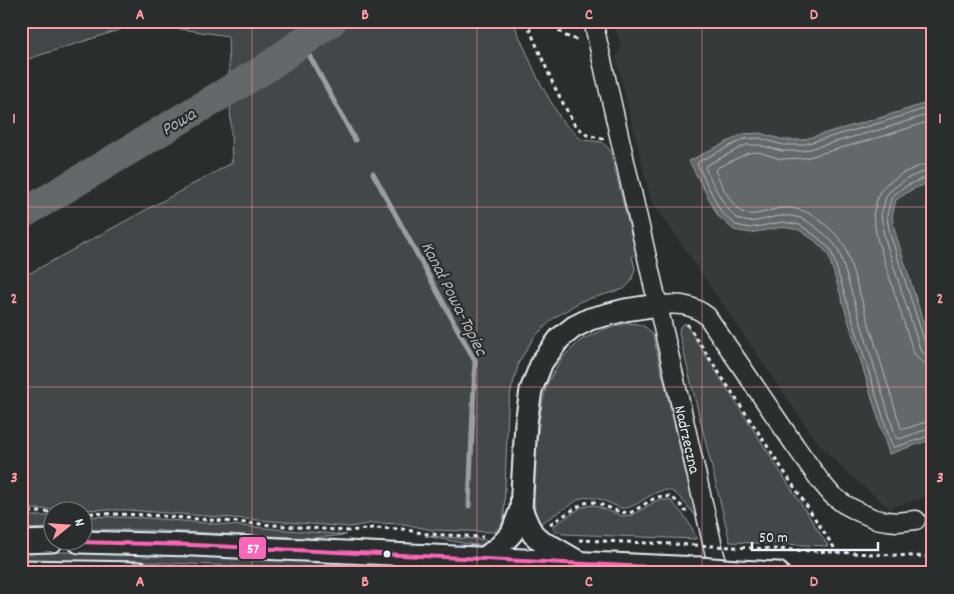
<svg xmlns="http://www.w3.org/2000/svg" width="954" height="594" viewBox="0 0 954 594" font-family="Dekko,sans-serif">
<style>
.built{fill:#363a3b}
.green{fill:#424648;stroke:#959ca0}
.water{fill:#63686b;stroke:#989fa3}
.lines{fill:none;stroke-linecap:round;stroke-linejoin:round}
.shore{stroke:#b3bac0;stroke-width:1}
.stream{stroke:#989fa3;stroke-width:5}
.river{stroke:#63686b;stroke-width:30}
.minor-casing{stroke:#e8f1f8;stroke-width:21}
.major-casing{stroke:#e8f1f8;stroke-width:25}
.path{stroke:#e8f1f8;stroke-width:3;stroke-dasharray:4 4;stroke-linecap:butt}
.minor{stroke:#2a2d2e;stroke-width:18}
.major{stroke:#2a2d2e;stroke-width:21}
.major-bridge-casing{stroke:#e8f1f8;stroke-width:25;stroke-linecap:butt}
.path-bridge{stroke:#e8f1f8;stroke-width:3;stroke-dasharray:4 4;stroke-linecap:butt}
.major-bridge{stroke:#2a2d2e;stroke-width:21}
.bus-1-casing{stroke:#2a2d2e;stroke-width:8}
.bus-1{stroke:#fa66b7;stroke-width:4}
.grid{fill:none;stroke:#ff9aa2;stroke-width:1;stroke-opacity:0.55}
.bus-dot{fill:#e8f1f8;stroke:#2a2d2e;stroke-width:2}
.labels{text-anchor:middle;stroke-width:4.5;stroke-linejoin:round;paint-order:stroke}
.street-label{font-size:16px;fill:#e8f1f8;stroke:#2a2d2e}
.water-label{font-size:18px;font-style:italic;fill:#acb3b9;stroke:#2a2d2e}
.line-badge{stroke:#2a2d2e;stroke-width:2}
.badge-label{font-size:14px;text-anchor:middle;font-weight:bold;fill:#fff}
.neatline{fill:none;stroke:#ff9aa2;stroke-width:2}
.grid-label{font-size:16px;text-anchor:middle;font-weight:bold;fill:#ff9aa2}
</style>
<rect width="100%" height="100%" fill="#2a2d2e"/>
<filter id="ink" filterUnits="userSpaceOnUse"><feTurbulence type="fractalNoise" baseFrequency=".02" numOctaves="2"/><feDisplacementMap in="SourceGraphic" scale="10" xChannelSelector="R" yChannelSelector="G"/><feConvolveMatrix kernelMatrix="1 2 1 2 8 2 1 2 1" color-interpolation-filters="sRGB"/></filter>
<g filter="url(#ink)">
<!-- built -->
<polygon class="built" points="613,21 933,21 933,495 889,508 846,472 817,442 651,200 616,58 621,46"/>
<!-- green -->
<g class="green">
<polygon points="21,21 514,21 517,31 539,81 562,121 582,140 602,142 610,150 636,254 632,256 635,269 631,282 624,289 581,301 554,318 534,337 519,362 511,391 508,406 504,515 502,524 494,532 432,530 404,524 373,523 350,527 128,510 21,509 21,278 232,163 228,36 141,23 28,59 21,74"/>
<path d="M628,323C641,324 645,325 653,335L696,516C689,509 683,499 675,493C657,481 638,511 621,508C619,508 617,506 614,505C603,500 594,496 581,498L540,524L537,521L535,513L534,499L537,438L542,404L547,384L561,359L581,340L605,329Z"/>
<polygon points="685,323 828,546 730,542 679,333 680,327"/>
<path d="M658,500H670C681,512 692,523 696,539L563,534L553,529V526L582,507L593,505L622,516L632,515Z"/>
<polygon points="21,516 52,516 52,528 21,529"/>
<polygon points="83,516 147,518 346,535 313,538 144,530 83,529"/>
<polygon points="425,536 493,540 481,545 474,545"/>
<polygon points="21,552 104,552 173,554 563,573 382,573 125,561 21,560"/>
</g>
<!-- water -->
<polygon class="water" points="933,101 933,181 911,190 896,200 892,216 895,232 933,353 933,439 889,454 828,254 814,240 799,230 783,227 750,233 734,230 718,216 689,161 743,134 760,133 784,140 801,140 879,118"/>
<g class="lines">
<!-- shore -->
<g class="shore">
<polyline points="933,106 880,123 801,145 783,145 759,138 744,139 698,162 697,164 721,212 736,225 750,228 783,222 800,225 817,237 831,250 892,446 895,447 933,435"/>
<path d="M933,113L882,129L802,151H782L759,145H746L707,165L705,167C712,182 724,209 737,218C751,227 768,216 782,216C789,215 799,217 805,220C815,226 834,240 839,251L896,438L899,439L928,429H933"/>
<path d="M933,120L884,136L805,158L781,159L758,152L748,153L717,168L715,170C720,182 731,206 742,212C753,218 769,210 780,208C787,207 799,209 806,212C819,218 841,236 846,249L901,428L904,429L926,422L933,421"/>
<path d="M933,163L919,166L903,173L885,185L879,193L873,214L877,238L913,351C917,360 923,364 933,364"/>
<polyline points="933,170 920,173 906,179 890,191 886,197 881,215 884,236 920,349 925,355 933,357"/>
<path d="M933,176C923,177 896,189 891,199C890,203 888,210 887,214C887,220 889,228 890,234L926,346L928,350H933"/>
</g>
<!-- stream -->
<g class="stream">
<polyline points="302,42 355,140"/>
<polyline points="373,173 475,361 469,506"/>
</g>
<!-- river -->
<polyline class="river" points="21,215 266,68 332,21"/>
<defs>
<g id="minor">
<path id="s1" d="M593,21L719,573"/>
<path d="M658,305C677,304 691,303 707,316L796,447L821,482L832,495L844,504L859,512L875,519L887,521L897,522L916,520"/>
</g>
<g id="major">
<polyline points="521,509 528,525 533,534 543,543 553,547 577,561"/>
<polyline points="21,542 52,541"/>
<polyline points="79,542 193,545 699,568"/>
<polyline points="484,559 500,546 512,533 521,509 526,423 531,390 542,362 560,338 574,327 590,319 625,310 658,305"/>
<polyline points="21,571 140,573"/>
<polyline points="738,571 778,573"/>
</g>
</defs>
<!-- minor casing -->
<use href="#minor" class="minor-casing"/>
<!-- major casing -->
<use href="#major" class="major-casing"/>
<!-- path -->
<g class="path">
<polyline points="526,21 554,86 574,124 587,135 604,139"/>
<polyline points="546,21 566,36 580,41"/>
<polyline points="687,324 837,552"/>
<polyline points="21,512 52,512"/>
<polyline points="82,513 148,515 348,531 373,528 402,529 427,534 483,537"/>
<path d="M550,524L584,503L594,502L620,512L630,513C654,500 666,483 686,512"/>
<polyline points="579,540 694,545"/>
<polyline points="733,547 933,557"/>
</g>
<!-- minor -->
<use href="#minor" class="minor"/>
<!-- major -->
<use href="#major" class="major"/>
<defs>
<polyline id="major-bridge" points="699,568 738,571"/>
</defs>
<!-- major-bridge casing -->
<use href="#major-bridge" class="major-bridge-casing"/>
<!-- path-bridge -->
<polyline class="path-bridge" points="694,545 733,547"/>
<!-- major-bridge -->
<use href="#major-bridge" class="major-bridge"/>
<defs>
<g id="bus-1">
<polyline points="79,542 193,545 773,573"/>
<polyline points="21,571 120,573"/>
</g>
</defs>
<!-- bus-1 casing -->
<use href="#bus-1" class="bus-1-casing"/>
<!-- bus-1 -->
<use href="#bus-1" class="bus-1"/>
</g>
</g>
<!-- grid -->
<path class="grid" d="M252,21V573M477,21V573M702,21V573M21,207H933M21,387H933"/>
<!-- markers -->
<circle class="bus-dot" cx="387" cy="554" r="4.5"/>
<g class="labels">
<!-- street labels -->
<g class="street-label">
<text dy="6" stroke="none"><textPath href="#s1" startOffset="429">Nadrzeczna</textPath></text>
</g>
<!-- water labels -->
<g class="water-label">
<text transform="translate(178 121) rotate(-31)" y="6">Powa</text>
<text transform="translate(455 298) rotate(63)" y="6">Kanał Powa-Topiec</text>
</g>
</g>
<rect class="line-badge" x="238" y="536" width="29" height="24" rx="5" fill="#fa66b7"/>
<g class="badge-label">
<text x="253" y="553">57</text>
</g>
<!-- margin -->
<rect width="954" height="594" fill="none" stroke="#2a2d2e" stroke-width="55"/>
<!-- north arrow -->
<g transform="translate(68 526) rotate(73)"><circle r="24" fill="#2a2d2e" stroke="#767b7f"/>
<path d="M0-4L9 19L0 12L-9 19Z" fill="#ff9aa2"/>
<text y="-8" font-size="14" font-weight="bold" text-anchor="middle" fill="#e8f1f8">N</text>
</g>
<!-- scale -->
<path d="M752 542v8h126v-8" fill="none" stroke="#e8f1f8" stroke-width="2.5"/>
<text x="759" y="542" font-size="15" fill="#e8f1f8" stroke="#2a2d2e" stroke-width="4" paint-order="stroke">50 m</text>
<rect x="28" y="28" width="898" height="538" class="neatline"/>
<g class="grid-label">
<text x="140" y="19">A</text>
<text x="365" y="19">B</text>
<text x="589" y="19">C</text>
<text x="814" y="19">D</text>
<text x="14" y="123">1</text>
<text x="940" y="123">1</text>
<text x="14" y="303">2</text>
<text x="940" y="303">2</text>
<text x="14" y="482">3</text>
<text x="940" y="482">3</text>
<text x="140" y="586">A</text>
<text x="365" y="586">B</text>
<text x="589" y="586">C</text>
<text x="814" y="586">D</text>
</g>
</svg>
